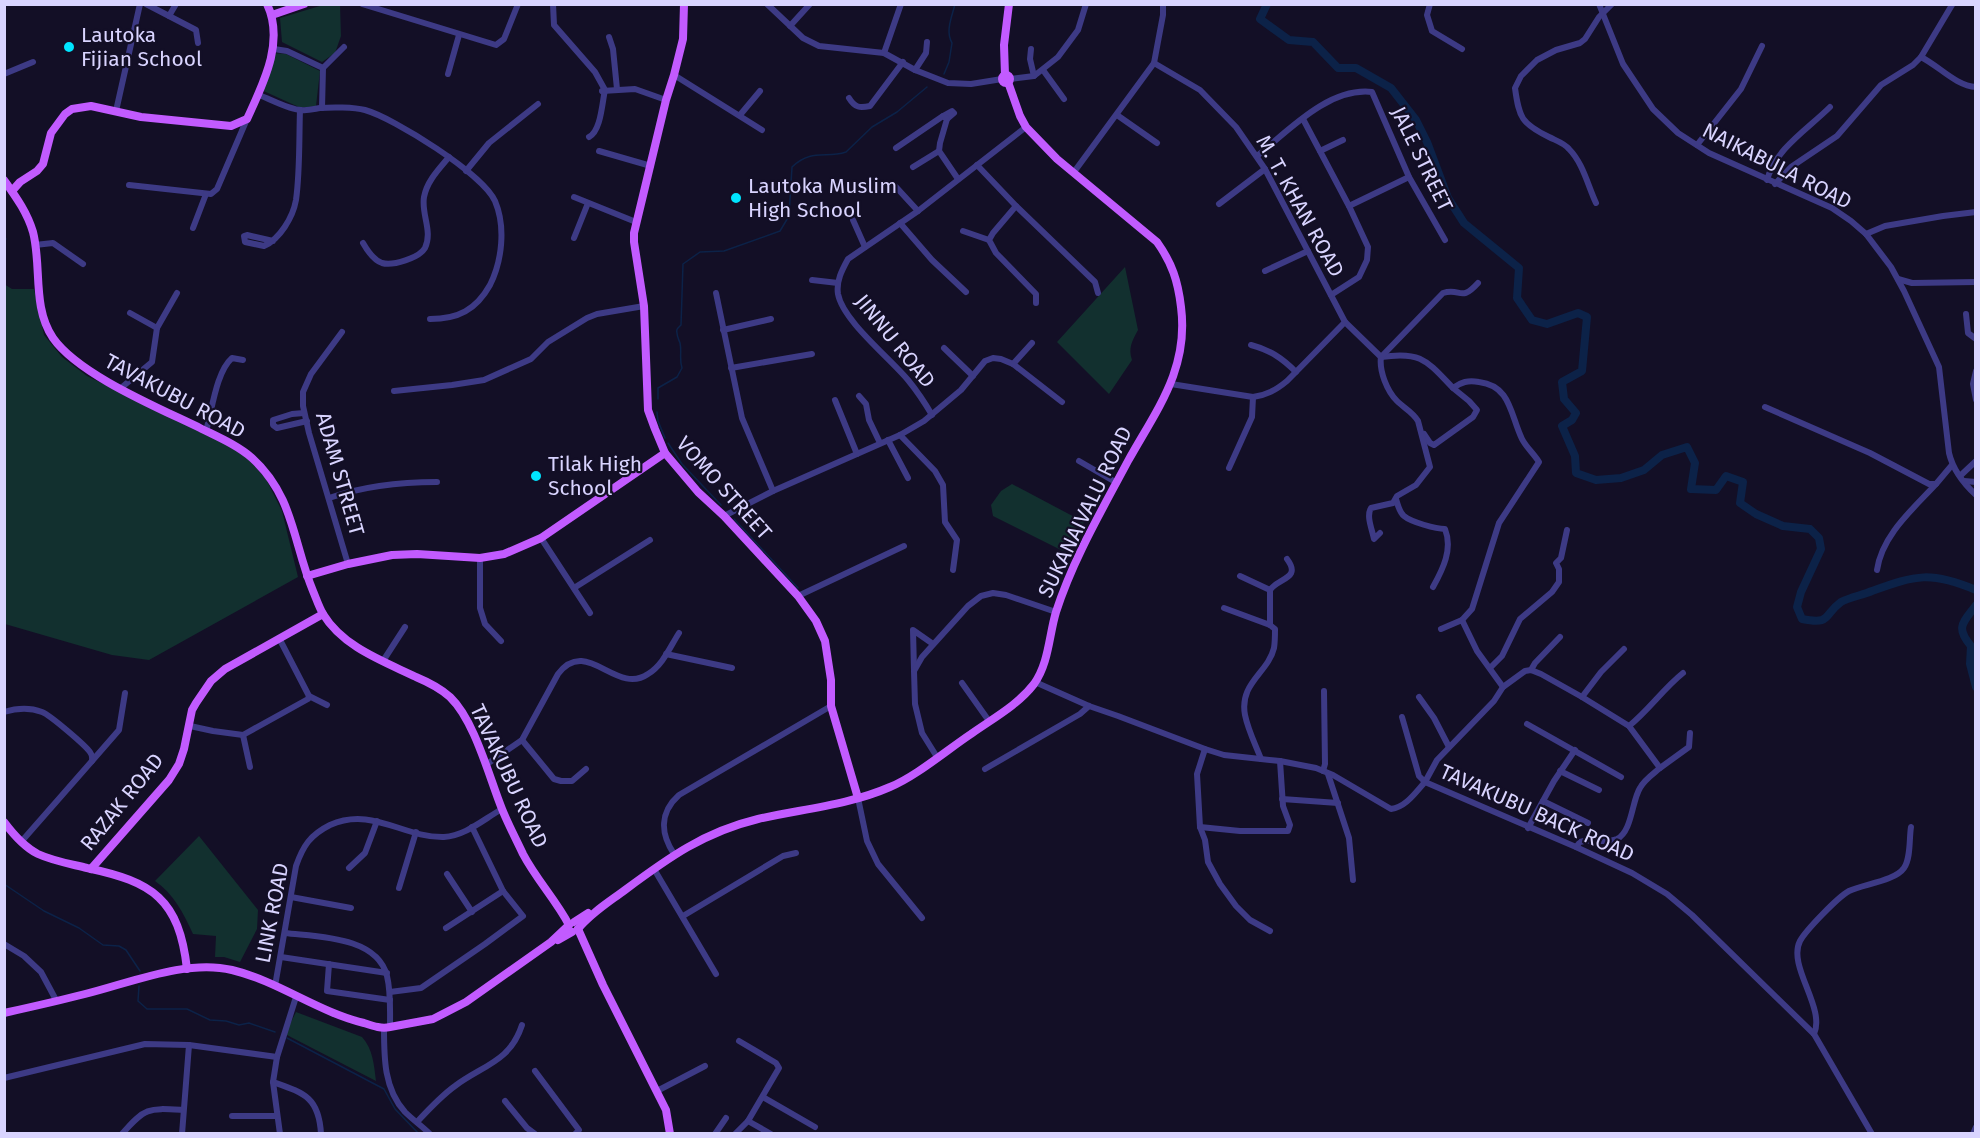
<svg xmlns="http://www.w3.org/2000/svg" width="1980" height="1138" viewBox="0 0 1980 1138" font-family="'Fira Sans',sans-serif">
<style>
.green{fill:#12302f}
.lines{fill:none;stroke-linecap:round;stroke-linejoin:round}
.stream{stroke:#0c2248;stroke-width:1.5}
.river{stroke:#0c2248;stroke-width:8}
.minor{stroke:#3d3a85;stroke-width:6}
.major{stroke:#c25bff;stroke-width:8}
.poi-dot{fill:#00e5ff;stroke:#130f26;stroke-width:2}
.labels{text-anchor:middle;stroke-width:4.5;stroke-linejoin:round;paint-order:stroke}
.poi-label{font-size:21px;fill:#d9d4ff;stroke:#130f26;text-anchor:start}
.street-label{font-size:21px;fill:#d9d4ff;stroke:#130f26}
</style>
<rect width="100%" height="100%" fill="#130f26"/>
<!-- green -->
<g class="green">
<polygon points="323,5 340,5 341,36 335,53 322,62 282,42 280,18"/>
<polygon points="272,53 286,54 320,71 316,106 301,108 257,88"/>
<path d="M1125,267L1138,330C1132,341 1128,348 1132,360L1109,394L1057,342Z"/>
<polygon points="4,284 12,289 34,289 44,335 62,357 87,376 227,444 249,460 266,479 282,511 298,577 149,660 112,655 5,624"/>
<polygon points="1012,484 1084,522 1069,554 993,516 991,505 1001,491"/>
<path d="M199,836L258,910L257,929L240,962L224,957H215L216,936L193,934C184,914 173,893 155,881Z"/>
<path d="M296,1012L362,1037C373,1049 374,1065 376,1081L285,1034Z"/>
</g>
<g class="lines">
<!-- stream -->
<g class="stream">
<path d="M944,74L949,62L952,43C945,31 952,17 955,4"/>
<polyline points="4,237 6,239"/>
<path d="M658,399V388L677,377L682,368C679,359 682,352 680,343C679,340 677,337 677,333C676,329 678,328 681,325L683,264L700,252L724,251L780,231L789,216L792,167C812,148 826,159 846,152L872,127L897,112L927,87"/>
<polyline points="657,412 658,421 665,438"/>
<polyline points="668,443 682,464 721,505"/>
<polyline points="734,519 798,588"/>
<polyline points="4,884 44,911 79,928 103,945 119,946 126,950 140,971"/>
<polyline points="139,986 138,1001 147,1009 187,1009 210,1020 226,1021 239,1025 249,1023 275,1032"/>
<polyline points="287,1038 384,1089 395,1109 419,1134"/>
</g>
<!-- river -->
<g class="river">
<path d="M1267,4L1260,19L1289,40L1313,42L1338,68H1356L1391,88L1416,120L1427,142L1448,198L1464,223L1519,268L1517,298L1532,320L1547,324L1578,313L1587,317L1582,371L1562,382L1564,399L1576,413L1572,420L1562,426L1575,456L1576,473L1596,480L1621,478L1644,470L1662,455L1687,447L1695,463L1691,489L1716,490L1726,476L1743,482L1740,503L1756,514L1783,526L1810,529L1819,538L1821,549L1801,592L1797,607L1802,619C1832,625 1823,615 1841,602C1850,597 1863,595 1872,591C1917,575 1930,571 1976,590"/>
<path d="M1976,605C1963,623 1955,627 1971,646L1970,664L1976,687"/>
</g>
<!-- minor -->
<g class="minor">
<polyline points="146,4 196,30 198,43"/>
<polyline points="362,4 496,45 504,39 518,4"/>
<path d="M553,4L554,25L595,72L605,90C602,103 601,131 589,137"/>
<polyline points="767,4 803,38 819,46 884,53 915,70 948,83 971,84 1002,79"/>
<polyline points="1430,4 1427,15 1432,31 1462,49"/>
<path d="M1599,4L1623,64L1653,109L1678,133L1709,153L1832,208L1851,221L1866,234L1891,267L1904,291L1939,367L1949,453C1953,470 1964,484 1976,495"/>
<polyline points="169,16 176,4"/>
<polyline points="790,26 810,4"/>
<polyline points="609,37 613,49 617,89"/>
<polyline points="274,49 287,51 323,68"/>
<polyline points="1031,49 1030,59 1034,76"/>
<polyline points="884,53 901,4"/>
<path d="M1921,57C1939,66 1956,86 1976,87"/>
<path d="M1154,63L1200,90L1236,127L1265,169L1345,322L1381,357C1421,351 1426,360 1453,388C1461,382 1468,380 1479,382C1511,386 1510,414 1522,439C1526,447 1534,454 1539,462L1499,523L1472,609L1462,620"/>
<polyline points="323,68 344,47"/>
<polyline points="915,70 926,53 927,42"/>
<polyline points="1043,70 1064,99"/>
<polyline points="4,74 33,62"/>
<polyline points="448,74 459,35"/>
<polyline points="674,75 762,130"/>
<polyline points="1010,79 1034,76 1058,57 1078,30 1086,4"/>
<polyline points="602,91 635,89 666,100"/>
<path d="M259,95C270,99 290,110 301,110C307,111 314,109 320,108C331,107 354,107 365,110C394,118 483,174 495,201C506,227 502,261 490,285C476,310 458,319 430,319"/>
<path d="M849,98C855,108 860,108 870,106L903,62"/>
<polyline points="322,108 323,68"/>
<polyline points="116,111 140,4"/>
<polyline points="740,115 760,91"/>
<polyline points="1117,115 1157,143"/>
<polyline points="943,116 952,111 954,113 947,119"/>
<polyline points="1303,119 1349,206 1368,247 1367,260 1359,277 1331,295"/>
<polyline points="1697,145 1741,89 1762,46"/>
<polyline points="896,148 943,116 947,119 940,143 939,151 958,179"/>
<polyline points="599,151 651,166"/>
<polyline points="1320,151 1343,140"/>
<path d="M1257,156C1289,130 1329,87 1372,92L1409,177L1445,240"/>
<polyline points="977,165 1016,206 1095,282 1098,293"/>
<polyline points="913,167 939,151"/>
<polyline points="466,171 489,143 538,104"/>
<polyline points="1074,172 1154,63 1163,15 1163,4"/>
<path d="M1767,180C1776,148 1808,129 1830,107"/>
<polyline points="1775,184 1791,167 1837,136 1881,85 1913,65 1921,57 1952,5"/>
<polyline points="129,185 211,194 217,189 247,119"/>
<polyline points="896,187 918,211"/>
<polyline points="574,197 636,222"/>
<path d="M1596,203C1588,186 1583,163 1569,149C1564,143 1557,141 1549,137C1522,124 1519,118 1515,88L1521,76L1537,60L1556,50L1580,43L1585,39L1599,17L1612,4"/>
<polyline points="1219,204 1265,169"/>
<polyline points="1016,206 993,233 989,240 996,253 1036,294 1036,303"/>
<polyline points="1349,206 1409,177"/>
<polyline points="853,220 865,247"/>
<polyline points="900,223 932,260 966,292"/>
<polyline points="193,228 206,194"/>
<polyline points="963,231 989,240"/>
<polyline points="1866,234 1885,226 1943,216 1976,212"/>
<polyline points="574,238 588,203"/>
<path d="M273,241L247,235L244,236L245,242L264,246C280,239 293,217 296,200C300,172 299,139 300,110"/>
<path d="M363,243C367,250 373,260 382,263C393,266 419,258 425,248C433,231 421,214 424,197C427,181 439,169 449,157"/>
<polyline points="35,245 53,243 83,264"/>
<polyline points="1265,271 1308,251"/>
<polyline points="1898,279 1912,283 1976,282"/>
<polyline points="812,280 838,283"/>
<polyline points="716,293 742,418 773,491"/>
<polyline points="130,313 157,328"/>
<polyline points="1966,314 1968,333 1976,339"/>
<polyline points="723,330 771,319"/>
<polyline points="342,332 311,374 303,392 303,406 309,433 348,564"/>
<path d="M1251,345C1270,350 1282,358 1296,372"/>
<polyline points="944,348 973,376"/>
<polyline points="1013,364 1032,343"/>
<polyline points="731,368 812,354"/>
<polyline points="1976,371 1973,384 1976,400"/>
<path d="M1171,384L1253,397C1267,395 1276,390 1287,381L1345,322"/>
<polyline points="121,388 152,362 157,328 177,293"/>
<polyline points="394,391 452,385 484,380 531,359 548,342 587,318 597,314 644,306"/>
<polyline points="859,396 866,404 869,420 880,443"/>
<polyline points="835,400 857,454"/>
<polyline points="1765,407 1870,453 1929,484 1936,484 1952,465"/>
<polyline points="304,413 292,414 273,420 273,425 277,428 307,421"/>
<path d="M932,415C925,403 917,391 908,380C890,358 843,321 838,294C836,281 842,270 848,259L918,211L1026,127"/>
<path d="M206,431C212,411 216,372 232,358L243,360"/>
<polyline points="1424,434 1430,443 1434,445 1473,417 1477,410 1469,401 1453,388"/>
<polyline points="900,435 935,471 943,485 945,522 957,540 953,570"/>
<polyline points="888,440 908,478"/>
<polyline points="1079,461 1117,483"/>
<polyline points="1229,468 1252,417 1253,397"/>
<polyline points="1960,476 1976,461"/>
<polyline points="1964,481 1976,482"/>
<path d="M329,498C364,486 400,482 437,482"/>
<path d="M1396,499C1398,505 1399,512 1404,516C1411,522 1436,529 1445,529C1453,549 1443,569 1433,587"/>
<polyline points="724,516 773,491 900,435 924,421 961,390 985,361 993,358 1001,359 1013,364 1062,402"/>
<path d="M1380,533L1374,539C1372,529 1366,516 1371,508L1393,503L1397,496L1416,485L1430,467L1418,421C1413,412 1404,408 1397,401C1387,391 1379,371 1381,357L1443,293C1461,287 1460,303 1478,283"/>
<polyline points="541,538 590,613"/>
<polyline points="480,558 480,608 485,624 501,641"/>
<path d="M1877,570C1882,535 1913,509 1936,484"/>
<polyline points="1240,576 1270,590"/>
<polyline points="574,588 650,540"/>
<polyline points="798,596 904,546"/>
<path d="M1224,608L1270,625L1275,629C1275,635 1275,642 1274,648C1268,673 1239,683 1245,715C1248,730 1256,746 1261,759"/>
<path d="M1270,625V590C1278,578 1302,579 1287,559"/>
<polyline points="1441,629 1462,620 1477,651 1503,687"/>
<polyline points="666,654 732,668"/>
<polyline points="383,661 405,627"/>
<polyline points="1490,668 1502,656 1520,619 1552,592 1559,582 1559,569 1556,563 1561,558 1567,530"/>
<polyline points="914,670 913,630 933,644"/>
<polyline points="1531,670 1535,663 1560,637"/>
<path d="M1035,682L1089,706L1118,716L1205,749L1224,755L1280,761L1316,768L1333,775L1391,809C1406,807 1415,793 1425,782L1576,847L1632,873L1667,894L1692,915L1814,1034L1872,1134"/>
<polyline points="962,683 989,721"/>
<polyline points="309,696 327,705"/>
<polyline points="1419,697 1434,718 1449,747"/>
<path d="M4,712C17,708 29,707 42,712C50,715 85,745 90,752C93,756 92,757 92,761L21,842"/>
<polyline points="1402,717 1419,776 1425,782 1437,760 1494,701 1503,687 1525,671 1531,670 1541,674 1582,697 1601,672 1624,649"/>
<polyline points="1527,724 1621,777"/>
<polyline points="190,726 213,731 243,735 308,699 309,696 279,638"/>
<path d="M1629,726C1649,710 1663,689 1683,673"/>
<polyline points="243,735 250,767"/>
<polyline points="522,740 554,779 561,781 572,781 586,769"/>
<polyline points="1205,749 1197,774 1200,827 1205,840 1208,862 1220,884 1236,906 1250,920 1270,931"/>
<polyline points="937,757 922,733 915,704 914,671 922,657 968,606 981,596 993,593 1006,595 1056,612"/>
<polyline points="92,761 119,730 125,693"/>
<path d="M487,764L522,740L558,674C587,636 616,696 648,674C663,665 670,647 679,633"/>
<polyline points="1660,768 1689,747 1690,733"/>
<polyline points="985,769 1080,714 1089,706"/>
<polyline points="1323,771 1325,764 1324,691"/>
<polyline points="1560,771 1599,790"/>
<polyline points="1328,774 1349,838 1353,880"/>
<polyline points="858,798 867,841 878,864 922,918"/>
<polyline points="1282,799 1338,803"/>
<polyline points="1543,801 1588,823"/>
<polyline points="1200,827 1240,831 1288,831 1290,825 1283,806 1280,761"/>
<polyline points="1528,828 1554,781 1575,750"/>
<path d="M1576,847L1580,842L1584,841C1594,840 1607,843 1617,839C1632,832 1632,800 1640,788C1644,780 1653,774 1660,768L1629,726L1582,697"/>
<path d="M674,854C660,833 660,812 679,795L831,706"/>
<polyline points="349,868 365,853 377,821"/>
<polyline points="654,869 716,974"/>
<polyline points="447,874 472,912"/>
<polyline points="399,888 416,832"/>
<polyline points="291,897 351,908"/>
<polyline points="683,916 783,856 796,853"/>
<polyline points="446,928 503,891"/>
<path d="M285,933C317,937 377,936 387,976C391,992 390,1010 390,1027"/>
<polyline points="4,944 24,956 41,972 56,1000"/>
<polyline points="281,957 387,973"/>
<polyline points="329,964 327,991 390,1000"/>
<path d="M275,986L296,866C303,846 310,835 330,825C372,806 403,838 444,837C465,836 484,819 502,809"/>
<polyline points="390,992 421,988 485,944 523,916 503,891 472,827"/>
<path d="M384,1028C384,1058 384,1089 405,1112C413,1120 422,1126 430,1134"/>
<path d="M1814,1034C1826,1008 1787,966 1800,941C1806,930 1838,897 1849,891C1864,884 1895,881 1904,868C1911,858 1909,839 1911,827"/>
<polyline points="535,1071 579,1130 575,1134"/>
<polyline points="4,1078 145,1044 189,1045 277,1057"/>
<path d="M273,1082C304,1093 319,1097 321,1134"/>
<polyline points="657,1091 705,1066"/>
<polyline points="763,1097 815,1127"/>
<polyline points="505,1101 527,1128 535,1134"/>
<polyline points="232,1116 277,1116"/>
<polyline points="748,1121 771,1134"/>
<path d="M417,1122C429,1109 441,1096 455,1086C483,1065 510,1062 522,1025"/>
<path d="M122,1134C145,1107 149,1108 183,1110"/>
<polyline points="182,1134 189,1045"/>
<polyline points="280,1134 273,1082 277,1057 296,997"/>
<polyline points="715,1134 726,1118"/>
<polyline points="735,1134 748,1121 779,1068 776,1063 739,1041"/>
<polyline points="1973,1134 1976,1127"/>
</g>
<!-- major -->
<g class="major">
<polyline points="684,4 683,39 674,75 666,100 634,233 634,242 644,306 648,410 655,429 665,453 698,492 724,516 798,596 816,621 825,641 831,680 831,706 858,798"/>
<polyline points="272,15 304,4"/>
<circle cx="1006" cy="79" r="4"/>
<polyline points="1005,75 1004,45 1009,4"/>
<path d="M4,180C16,197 27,212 33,232C42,267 32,307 53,338C79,375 159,408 200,428C218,437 237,445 252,458C294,496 293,543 313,591C316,598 319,607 323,614C343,647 383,661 416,677C428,682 440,688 450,697C475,721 489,777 502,809C508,824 516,839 523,854C536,879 556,900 569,925"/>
<path d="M12,191L20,182L37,171L43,164L51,133L65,114L72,109L91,106L141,117L231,126L247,119C263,84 285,42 267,4"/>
<polyline points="307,576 348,564 392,555 417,554 480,558 504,554 541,538 665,453"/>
<path d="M4,822C13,834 24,847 38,854C53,861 71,864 87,868C153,882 179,899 187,969"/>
<polyline points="91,869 169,780 179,764 184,749 192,710 196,703 211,681 225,669 323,614"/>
<polyline points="574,922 588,913"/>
<path d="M578,929C591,913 609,902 625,890C668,858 704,832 758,819C802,809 849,805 890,787C915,777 947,750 971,734C992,719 1018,705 1034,684C1049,663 1049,635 1056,612C1073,559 1102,510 1128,461C1157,409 1189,369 1181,307C1178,281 1172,263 1157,242L1057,159L1026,127L1020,116L1008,82"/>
<polyline points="578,929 603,985 666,1110 670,1134"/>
<polyline points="558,940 572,932"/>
<path d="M4,1013C31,1007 58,1001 85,994C130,983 186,959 232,970C278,981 318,1012 364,1023C373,1026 381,1029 390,1027L433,1019L466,1002L551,942L568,926"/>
</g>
</g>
<!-- markers -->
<g class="poi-dot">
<circle cx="69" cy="47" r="6"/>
<circle cx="736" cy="198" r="6"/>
<circle cx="536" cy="476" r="6"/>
</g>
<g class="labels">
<!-- poi labels -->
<g class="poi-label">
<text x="81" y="42">Lautoka<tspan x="81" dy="24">Fijian School</tspan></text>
<text x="748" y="193">Lautoka Muslim<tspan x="748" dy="24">High School</tspan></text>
<text x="548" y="471">Tilak High<tspan x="548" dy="24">School</tspan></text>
</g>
<!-- street labels -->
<g class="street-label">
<text transform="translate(1422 159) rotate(64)" y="7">JALE STREET</text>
<text transform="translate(1777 166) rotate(27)" y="7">NAIKABULA ROAD</text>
<text transform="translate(1300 206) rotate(61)" y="7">M. T. KHAN ROAD</text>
<text transform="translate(895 341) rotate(51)" y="7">JINNU ROAD</text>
<text transform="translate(175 396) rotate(28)" y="7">TAVAKUBU ROAD</text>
<text transform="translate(340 474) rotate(74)" y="7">ADAM STREET</text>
<text transform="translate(724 488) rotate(48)" y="7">VOMO STREET</text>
<text transform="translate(1085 512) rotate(-64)" y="7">SUKANAIVALU ROAD</text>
<text transform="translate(509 776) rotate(65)" y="7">TAVAKUBU ROAD</text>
<text transform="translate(122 802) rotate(-51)" y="7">RAZAK ROAD</text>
<text transform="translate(1537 813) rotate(24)" y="7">TAVAKUBU BACK ROAD</text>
<text transform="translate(272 913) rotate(-79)" y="7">LINK ROAD</text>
</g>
</g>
<!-- border -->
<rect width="1980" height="1138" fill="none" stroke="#d9d4ff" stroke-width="12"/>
</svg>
